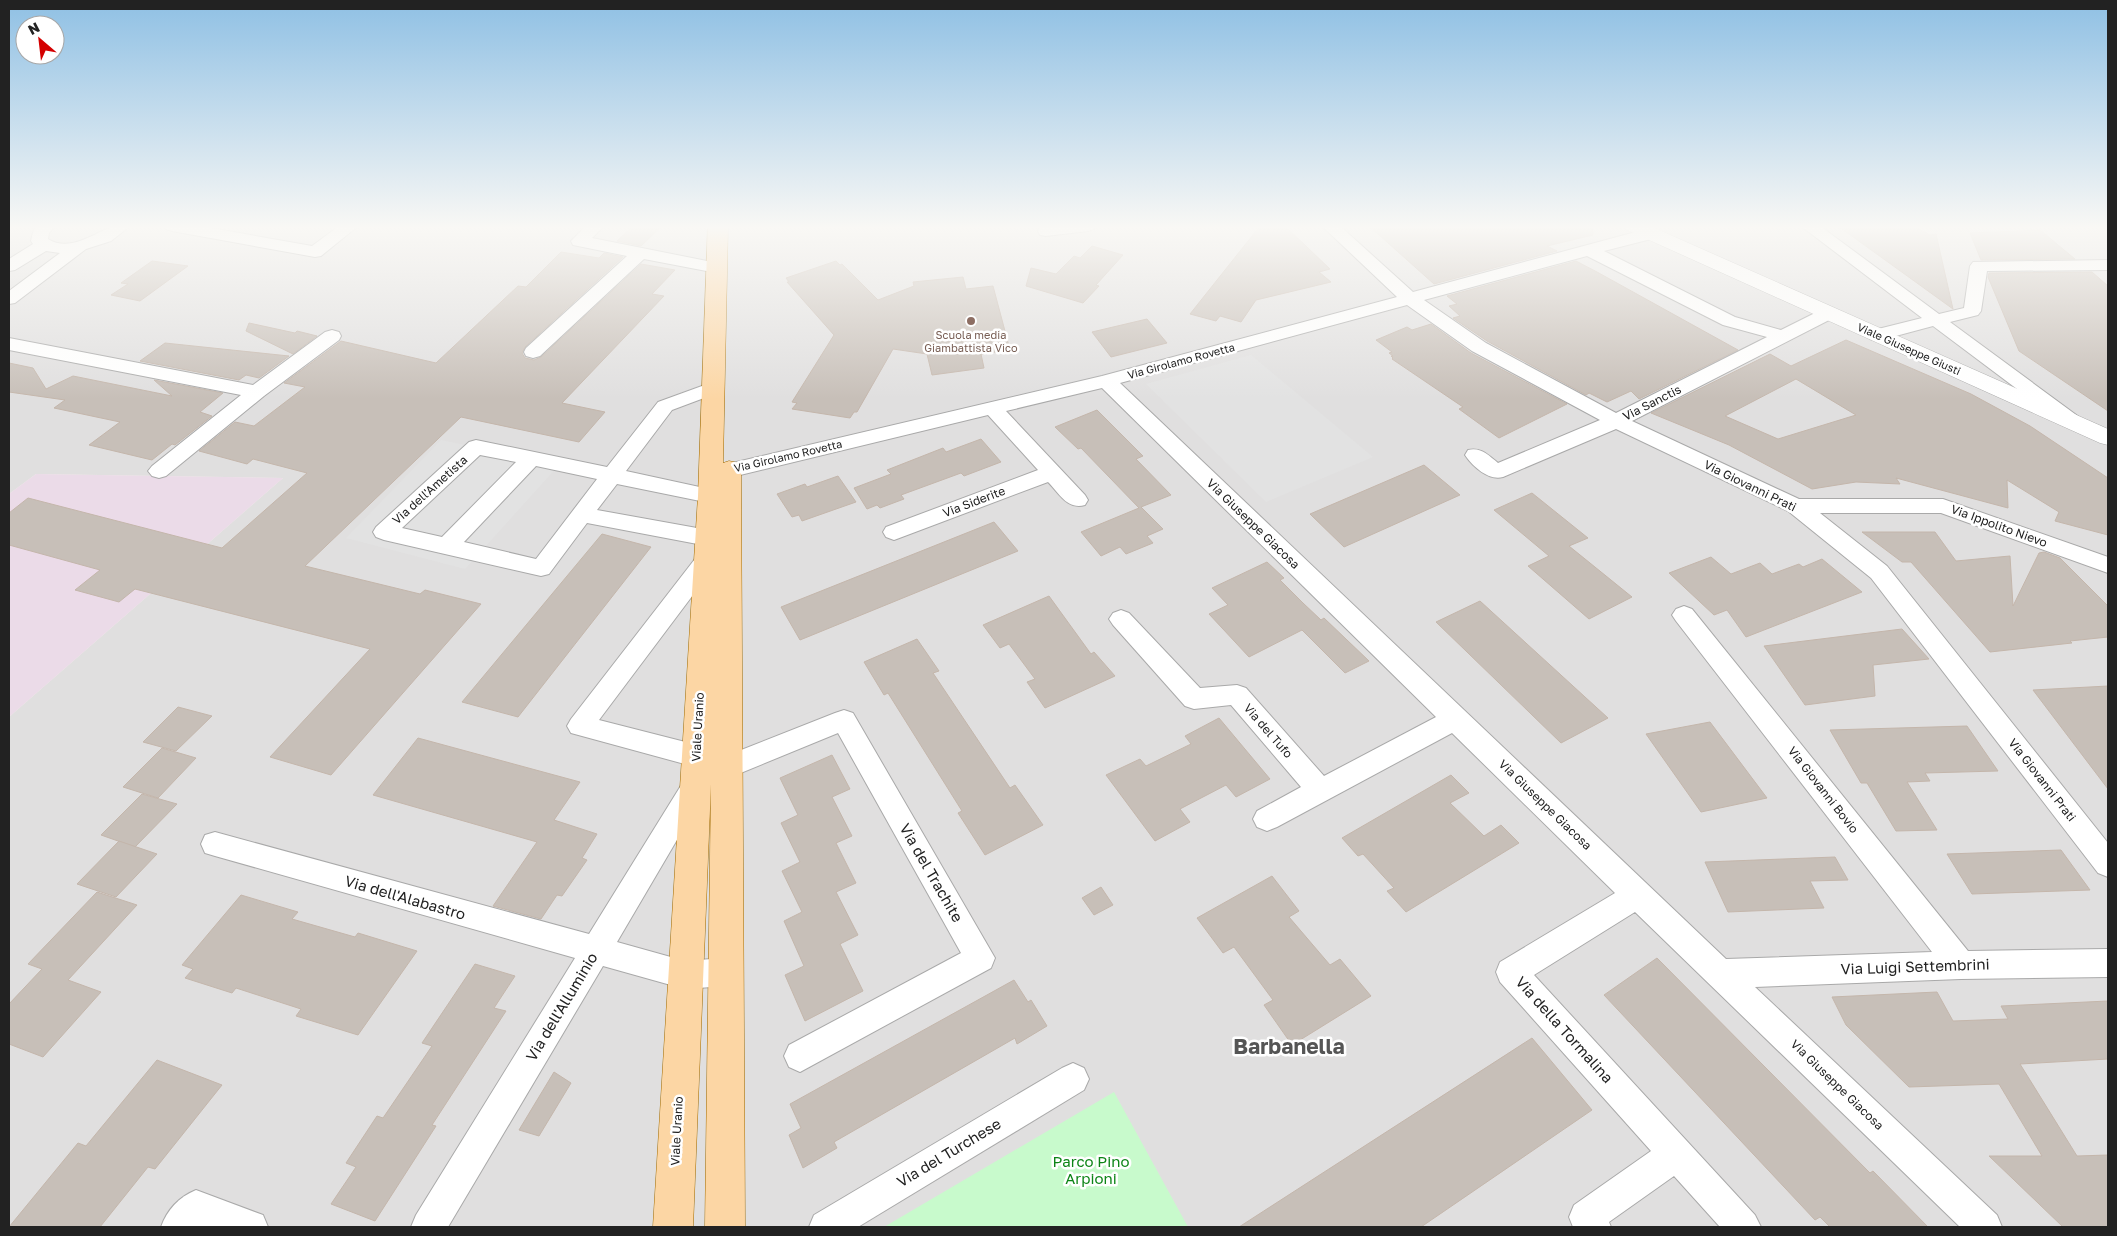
<svg xmlns="http://www.w3.org/2000/svg" width="2117" height="1236" viewBox="0 0 2117 1236" font-family="'Golos Text',sans-serif">
<style>
.residential{fill:#e0dfdf}
.industrial{fill:#ebdbe8}
.park{fill:#c8facc}
.parking{fill:#e2e2e2}
.building{fill:#c7bfb8;stroke:#c4b6ab;fill-rule:evenodd}
.lines{fill:none;stroke-linecap:round;stroke-linejoin:round}
.minor-casing{stroke:#a9a9a9;stroke-width:2}
.tertiary-casing{stroke:#a9a9a9;stroke-width:1}
.primary-casing{stroke:#a06b00;stroke-width:1}
.minor{fill:#fff;fill-rule:evenodd}
.tertiary{fill:#fff;fill-rule:evenodd}
.primary{fill:#fcd6a4;fill-rule:evenodd}
.education-dot{fill:#8d6e63;stroke:#fff;stroke-width:2}
.labels{text-anchor:middle;stroke-width:5;stroke-linejoin:round;paint-order:stroke}
.far-education-label{font-size:11px;fill:#785e54;stroke:#fff}
.far-street-label{font-size:11px;fill:#222;stroke:#fff}
.street-label{font-size:12px;fill:#222;stroke:#fff}
.near-street-label{font-size:15px;fill:#222;stroke:#fff}
.near-park-label{font-size:15px;fill:#0c8416;stroke:#fff}
.near-district-label{font-size:21px;font-weight:bold;fill:#555;stroke:#fff}
</style>
<rect width="100%" height="100%" fill="#f2efe9"/>
<!-- residential -->
<polygon class="residential" points="9,226 2108,226 2108,1227 9,1227 9,717 283,478 36,474 9,494"/>
<!-- industrial -->
<polygon class="industrial" points="36,474 283,478 9,717 9,494"/>
<!-- park -->
<polygon class="park" points="1114,1092 1188,1227 884,1227"/>
<!-- parking -->
<g class="parking">
<polygon points="1251,355 1373,457 1266,502 1146,384"/>
<polygon points="441,440 559,465 465,569 346,538"/>
</g>
<!-- building -->
<g class="building">
<polygon points="633,226 662,226 641,246 617,241"/>
<polygon points="1260,226 1285,226 1330,269 1319,272 1331,282 1256,300 1241,322 1220,316 1216,321 1190,314"/>
<polygon points="1369,226 1592,226 1593,235 1547,246 1557,251 1434,284"/>
<polygon points="1838,226 1878,228 1914,226 1930,235 1936,234 1953,309"/>
<polygon points="2040,230 2075,259 1981,260 1970,233"/>
<polygon points="1092,246 1123,255 1096,285 1099,286 1083,303 1026,286 1031,268 1056,274 1074,256 1080,258"/>
<polygon points="561,252 599,258 604,253 623,257 525,347 522,353 525,358 534,360 541,357 641,264 675,270 652,294 664,296 562,403 605,412 579,442 461,417 305,566 420,594 425,590 481,604 331,775 270,757 370,649 135,589 119,602 75,590 100,570 9,545 9,513 28,498 222,548 307,473 253,459 247,464 199,451 235,422 254,426 305,387 284,383 341,341 436,363 518,286 526,287"/>
<polygon points="152,261 188,266 140,301 111,295 128,284 121,283"/>
<polygon points="836,261 840,265 842,264 878,300 914,286 913,282 963,277 966,289 993,286 1010,350 981,354 984,368 932,375 927,354 893,349 857,412 854,412 850,418 792,409 797,403 792,402 834,335 787,282 789,282 786,278"/>
<polygon points="1576,261 1597,272 1738,350 1639,399 1631,391 1607,402 1589,393 1586,395 1487,341 1453,318 1460,316 1449,306 1457,304 1447,296"/>
<polygon points="2092,272 2108,286 2108,411 2019,351 1988,277 1989,273"/>
<polygon points="1147,319 1167,343 1111,357 1092,332"/>
<polygon points="249,323 295,333 297,331 317,336 293,354 246,331"/>
<polygon points="1431,324 1471,353 1567,404 1499,438 1459,409 1463,407 1392,359 1393,358 1391,356 1393,356 1389,353 1392,352 1376,340 1407,327 1412,330"/>
<path d="M1846,340L1971,394L2030,426L2108,478V535L2055,521L2059,512L2007,480L2008,508L1896,478L1900,484L1856,482L1812,489L1729,445L1651,413L1770,354L1791,366ZM1796,379L1856,415L1778,439L1725,416Z"/>
<polygon points="165,343 289,356 259,378 246,375 239,380 140,361"/>
<polygon points="9,363 33,368 46,389 73,376 172,396 154,380 223,393 200,412 212,416 175,445 172,444 152,460 89,445 120,422 54,408 65,400 9,392"/>
<polygon points="1097,410 1143,456 1136,459 1171,495 1141,507 1163,529 1147,536 1153,543 1126,554 1120,547 1101,556 1081,532 1139,508 1081,448 1078,449 1055,427"/>
<polygon points="981,439 1001,462 964,476 961,473 901,495 904,499 880,508 877,505 867,509 854,488 891,474 887,470 943,448 946,452"/>
<polygon points="1424,465 1460,495 1344,547 1310,514"/>
<polygon points="838,476 856,502 802,521 799,515 792,517 777,494 805,484 807,487"/>
<polygon points="1532,493 1588,538 1569,546 1632,597 1589,619 1528,566 1549,556 1494,510"/>
<polygon points="994,522 1018,551 800,640 781,607"/>
<polygon points="1862,532 1935,532 1956,561 2010,556 2013,606 2039,553 2044,552 2060,558 2108,606 2108,637 2070,641 2072,643 1990,652 1911,562 1902,562"/>
<polygon points="602,534 651,547 518,717 462,702"/>
<polygon points="1711,557 1731,574 1760,563 1772,574 1799,564 1803,567 1822,559 1862,592 1746,637 1727,610 1714,615 1669,573"/>
<polygon points="1267,562 1284,578 1280,580 1303,603 1321,620 1324,618 1369,661 1345,673 1302,630 1249,657 1209,614 1228,605 1212,588"/>
<polygon points="1049,596 1091,654 1094,652 1115,676 1045,708 1027,682 1035,679 1009,644 1000,648 983,625"/>
<polygon points="1480,601 1608,718 1561,743 1436,622"/>
<polygon points="1902,629 1929,659 1873,665 1875,696 1805,705 1764,646"/>
<polygon points="917,639 939,671 933,673 1010,788 1015,785 1043,825 985,855 958,813 962,811 888,693 884,695 864,662"/>
<polygon points="2108,686 2108,789 2033,690"/>
<polygon points="178,707 212,716 176,751 143,742"/>
<polygon points="1219,718 1270,779 1236,797 1226,785 1180,809 1190,822 1155,841 1106,775 1140,759 1146,766 1191,744 1185,736"/>
<polygon points="1710,722 1767,798 1701,812 1646,734"/>
<polygon points="1967,726 1998,771 1925,773 1930,781 1907,782 1937,830 1896,831 1867,783 1861,783 1830,730"/>
<polygon points="418,738 580,782 554,820 597,834 582,858 587,860 562,896 557,895 541,919 493,906 537,842 373,795"/>
<polygon points="162,748 196,758 158,798 123,787"/>
<polygon points="832,755 850,789 832,797 852,836 836,843 856,883 836,892 858,935 840,944 863,991 805,1021 785,975 804,966 784,921 802,912 782,871 800,862 781,823 798,815 780,778"/>
<polygon points="1451,775 1469,793 1450,803 1484,836 1501,825 1519,843 1406,912 1387,891 1394,888 1363,854 1358,856 1342,838"/>
<polygon points="142,794 177,804 135,847 101,835"/>
<polygon points="119,841 157,854 116,897 77,884"/>
<polygon points="2061,850 2090,890 1972,894 1947,854"/>
<polygon points="1835,857 1848,880 1810,881 1824,908 1728,912 1705,862"/>
<polygon points="1272,876 1299,911 1289,917 1330,965 1340,959 1371,996 1292,1045 1264,1005 1273,1000 1234,947 1223,953 1197,918"/>
<polygon points="1101,887 1113,905 1094,915 1082,898"/>
<polygon points="97,892 137,905 68,980 101,992 43,1057 9,1044 9,1004 42,969 28,964"/>
<polygon points="241,895 298,912 292,919 355,937 358,933 417,951 358,1035 296,1016 301,1009 236,988 232,993 185,978 193,969 182,965"/>
<polygon points="1657,958 1870,1173 1873,1171 1928,1227 1830,1227 1820,1217 1815,1220 1604,995"/>
<polygon points="475,964 515,976 494,1008 506,1011 432,1125 436,1126 375,1221 331,1204 356,1167 346,1163 377,1116 383,1118 432,1046 422,1043"/>
<polygon points="1014,980 1028,1002 1031,1000 1047,1026 1017,1044 1015,1038 834,1142 837,1148 803,1168 789,1135 801,1128 790,1104"/>
<polygon points="1937,992 1953,1021 2008,1019 2001,1006 2108,1001 2108,1059 2020,1064 2077,1156 2108,1155 2108,1227 2063,1227 1989,1156 2042,1156 1999,1084 1909,1087 1846,1025 1832,997"/>
<polygon points="1532,1038 1592,1110 1421,1227 1239,1227"/>
<polygon points="157,1060 222,1085 155,1169 148,1167 100,1227 9,1227 78,1143 86,1146"/>
<polygon points="554,1072 571,1083 539,1136 519,1130"/>
</g>
<g class="lines">
<defs>
<g id="minor">
<path d="M37,226H55L49,233L48,239C69,252 92,235 111,227C116,225 124,226 130,226L111,241L86,249L15,303L9,304V291L60,253L46,251L15,270L9,271V259L33,244L31,241L33,232Z"/>
<polygon points="164,226 200,226 312,246 339,226 358,226 321,256 315,257 172,231 166,229"/>
<polygon points="586,226 604,226 592,238 717,263 723,264 726,268 723,272 717,273 644,259 540,356 533,358 526,356 524,352 526,348 627,256 573,245 571,241"/>
<polygon points="1045,226 1096,226 1094,229 1088,231 1046,236 1040,235 1038,231 1040,227"/>
<path d="M1322,226H1340L1413,292L1643,230H1655L1657,234L1655,238L1604,251L1735,317L1781,330L1821,310L1827,309L1833,310L1836,314L1833,318L1632,421L1799,499H1943L2108,557V573L1941,513H1820L1887,566L2108,843V877L2098,873L1871,578L1788,511L1616,429L1503,477C1489,481 1473,467 1465,455L1468,450C1481,447 1488,455 1498,463L1600,420L1472,351L1407,305L1120,383L1726,959L1932,952L1676,621L1672,615L1676,609L1684,606L1692,609L1968,951L2108,949V977L1961,979L1755,987L1997,1215L2002,1227H1960L1635,912L1534,975L1755,1215L1761,1227H1720L1674,1176L1609,1222L1611,1227H1573L1569,1217L1574,1205L1651,1151L1500,982L1496,972L1500,962L1615,893L1452,733L1277,827L1267,831L1257,827L1253,819L1257,811L1301,787L1231,705L1194,709L1185,706L1113,625L1109,619L1113,613L1121,610L1129,613L1200,688L1237,685L1246,688L1324,776L1436,717L1102,388L1006,411L1085,495L1088,500L1085,505C1067,510 1059,493 1048,482L902,537L894,540L886,537L883,532L886,527L1038,470L988,415L711,482L704,480L700,475L704,470L711,468L1102,376L1397,297ZM1587,256L1723,325L1767,337L1616,413L1486,343L1424,300Z"/>
<polygon points="1801,226 1820,226 1939,314 1964,308 1970,266 1973,262 2108,260 2108,270 1987,271 1981,311 1978,315 1950,322 2079,417 2082,421 2079,425 2072,427 2065,425 1933,326 1877,341 1870,339 1868,335 1870,331 1922,318"/>
<polygon points="332,330 339,332 341,336 339,340 264,396 166,476 159,478 152,476 148,471 152,466 241,395 9,350 9,338 253,385 325,332"/>
<path d="M713,382L720,384L723,388L720,392L672,410L626,471L718,491L721,496L718,501L710,503L617,484L597,510L708,530L716,533L719,538L716,543L708,546L587,523L549,574L541,576L384,540L376,537L373,532L376,527L469,442L476,440L607,467L658,402ZM480,455L516,462L442,537L402,528ZM536,466L597,479L536,559L464,542Z"/>
<polygon points="706,553 714,555 717,561 714,567 599,720 697,745 726,756 835,713 844,710 853,713 995,958 991,968 800,1072 789,1067 784,1056 789,1045 961,953 838,733 726,779 692,766 571,733 567,726 571,719 698,555"/>
<polygon points="695,776 705,779 708,787 617,942 685,961 725,958 736,962 740,972 736,982 725,986 685,989 603,966 448,1227 411,1227 416,1215 575,958 215,856 205,853 201,844 205,835 215,832 589,934 685,779"/>
<polygon points="1073,1063 1084,1068 1089,1079 1084,1090 858,1227 809,1227 814,1215 1062,1068"/>
<path d="M196,1190L263,1215L268,1227H161C167,1210 179,1197 196,1190Z"/>
</g>
<polygon id="tertiary" points="1625,226 1650,226 2108,429 2108,445 2100,443 1627,230"/>
<polygon id="primary" points="708,226 728,226 723,463 729,461 738,463 741,469 745,1227 705,1227 711,784 693,1227 653,1227 698,496"/>
</defs>
<!-- minor casing -->
<use href="#minor" class="minor-casing"/>
<!-- tertiary casing -->
<use href="#tertiary" class="tertiary-casing"/>
<!-- primary casing -->
<use href="#primary" class="primary-casing"/>
<!-- minor -->
<use href="#minor" class="minor"/>
<!-- tertiary -->
<use href="#tertiary" class="tertiary"/>
<!-- primary -->
<use href="#primary" class="primary"/>
</g>
<!-- sky -->
<linearGradient id="sky" x2="0" y2="1"><stop stop-color="#8fc0e4"/><stop offset="0.57" stop-color="#f9f8f5"/><stop offset="1" stop-color="#f9f8f5" stop-opacity="0"/></linearGradient>
<rect width="2117" height="399" fill="url(#sky)"/>
<!-- markers -->
<circle class="education-dot" cx="971" cy="321" r="5"/>
<g class="labels">
<!-- far-education labels -->
<g class="far-education-label">
<text x="971" y="339">Scuola media<tspan x="971" dy="13">Giambattista Vico</tspan></text>
</g>
<!-- far-street labels -->
<g class="far-street-label">
<text transform="translate(1909 349) rotate(24)" y="4">Viale Giuseppe Giusti</text>
<text transform="translate(1181 361) rotate(-15)" y="4">Via Girolamo Rovetta</text>
<text transform="translate(788 456) rotate(-13)" y="4">Via Girolamo Rovetta</text>
</g>
<!-- street labels -->
<g class="street-label">
<text transform="translate(1652 403) rotate(-27)" y="4">Via Sanctis</text>
<text transform="translate(1750 486) rotate(26)" y="4">Via Giovanni Prati</text>
<text transform="translate(430 490) rotate(-42)" y="4">Via dell'Ametista</text>
<text transform="translate(974 502) rotate(-21)" y="4">Via Siderite</text>
<text transform="translate(1253 524) rotate(44)" y="4">Via Giuseppe Giacosa</text>
<text transform="translate(1999 526) rotate(20)" y="4">Via Ippolito Nievo</text>
<text transform="translate(698 727) rotate(-87)" y="4">Viale Uranio</text>
<text transform="translate(1268 731) rotate(49)" y="4">Via del Tufo</text>
<text transform="translate(2042 780) rotate(52)" y="4">Via Giovanni Prati</text>
<text transform="translate(1823 790) rotate(52)" y="4">Via Giovanni Bovio</text>
<text transform="translate(1545 805) rotate(44)" y="4">Via Giuseppe Giacosa</text>
<text transform="translate(1837 1085) rotate(44)" y="4">Via Giuseppe Giacosa</text>
<text transform="translate(677 1131) rotate(-87)" y="4">Viale Uranio</text>
</g>
<!-- near-street labels -->
<g class="near-street-label">
<text transform="translate(931 873) rotate(60)" y="5">Via del Trachite</text>
<text transform="translate(405 898) rotate(16)" y="5">Via dell'Alabastro</text>
<text transform="translate(1915 967) rotate(-2)" y="5">Via Luigi Settembrini</text>
<text transform="translate(562 1007) rotate(-59)" y="5">Via dell'Alluminio</text>
<text transform="translate(1564 1030) rotate(48)" y="5">Via della Tormalina</text>
<text transform="translate(949 1153) rotate(-31)" y="5">Via del Turchese</text>
</g>
<!-- near-park labels -->
<g class="near-park-label">
<text x="1091" y="1167">Parco Pino<tspan x="1091" dy="17">Arpioni</tspan></text>
</g>
<!-- near-district labels -->
<g class="near-district-label">
<text x="1289" y="1054">Barbanella</text>
</g>
</g>
<!-- border -->
<rect width="2117" height="1236" fill="none" stroke="#222222" stroke-width="20"/>
<!-- north arrow -->
<g transform="translate(40 40) rotate(332)"><circle r="24" fill="#ffffff" stroke="#a7a7a7"/>
<path d="M0-4L9 19L0 12L-9 19Z" fill="#d40000"/>
<text y="-8" font-size="14" font-weight="bold" text-anchor="middle" fill="#222222">N</text>
</g>
</svg>
